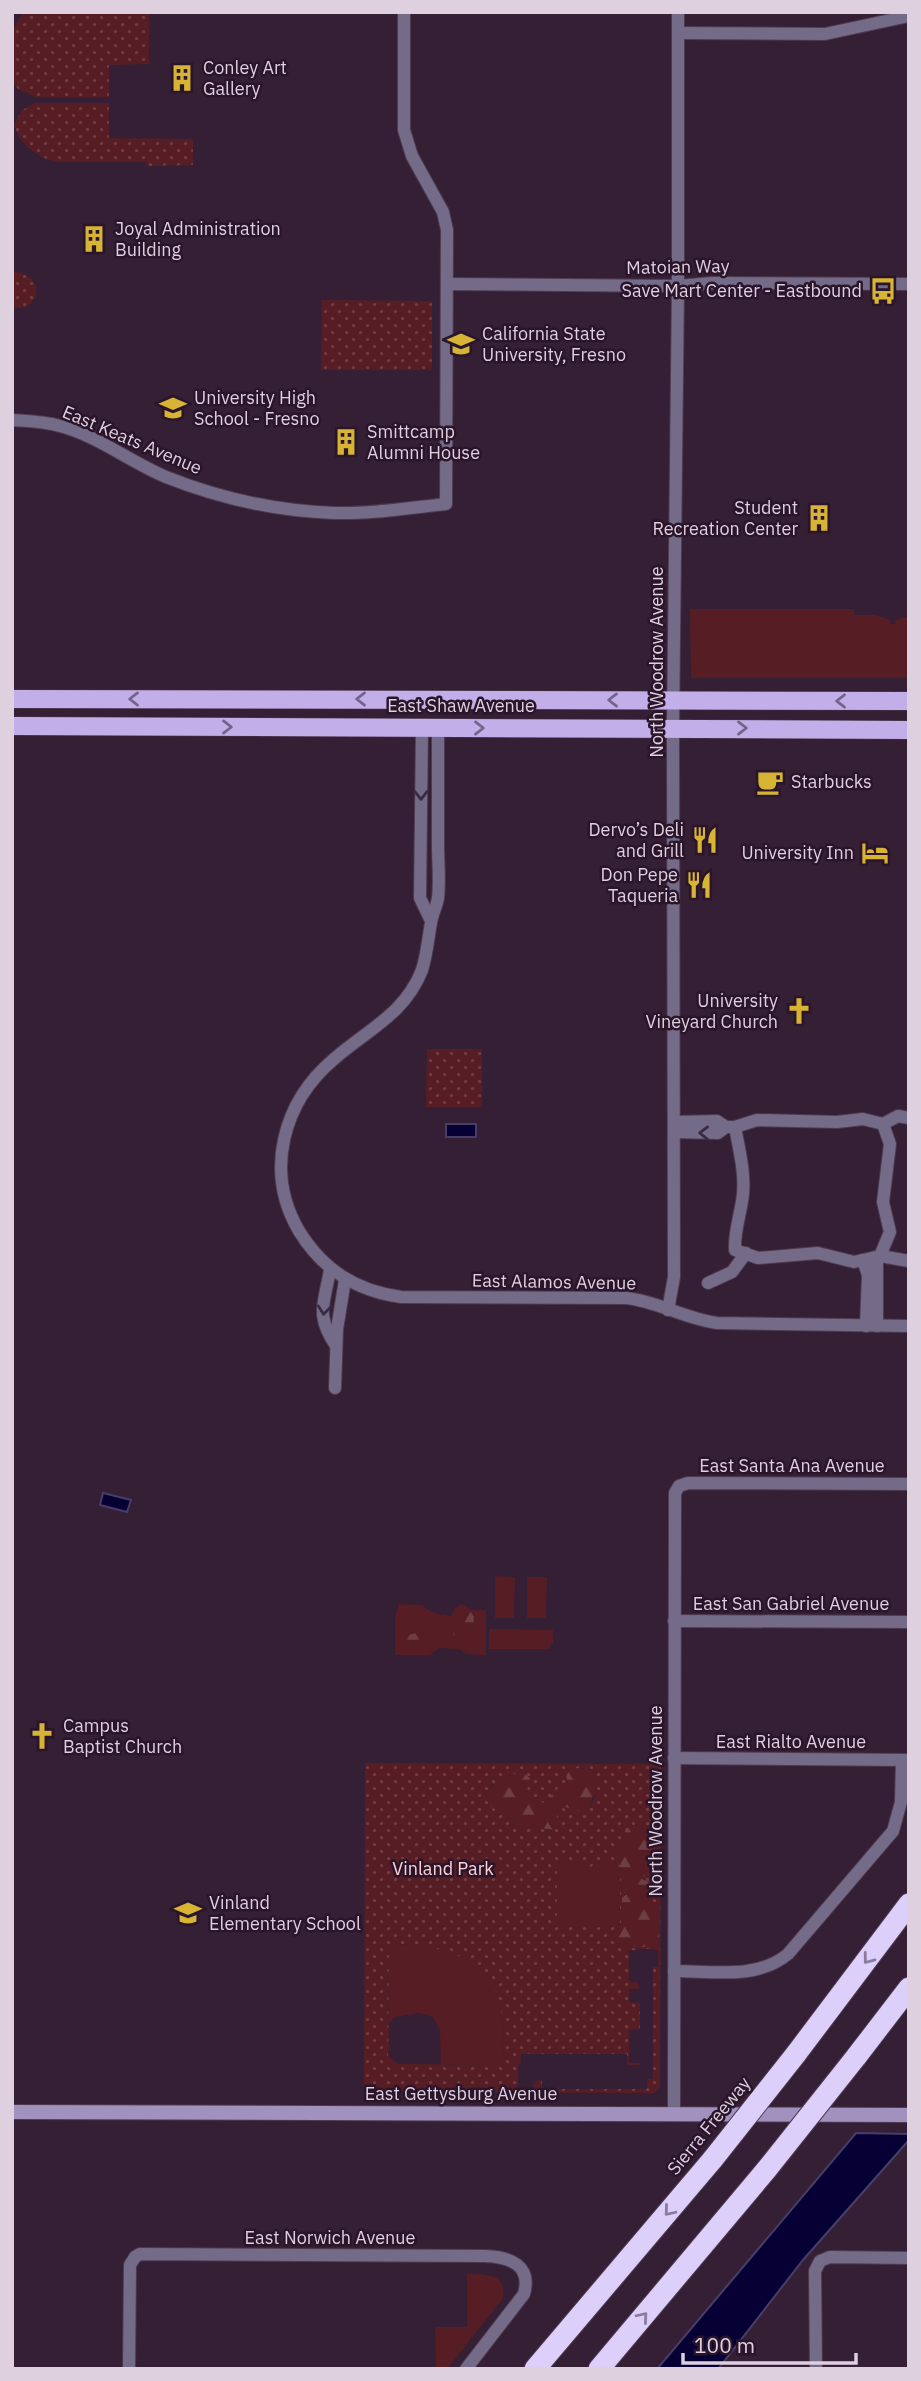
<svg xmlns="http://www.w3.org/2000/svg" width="921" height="2381" viewBox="0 0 921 2381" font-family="'IBM Plex Sans',sans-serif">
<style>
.green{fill:#561e24;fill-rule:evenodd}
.forest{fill:url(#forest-firs)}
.park{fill:url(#park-dots);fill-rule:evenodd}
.water{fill:#060035;stroke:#473e68;stroke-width:2}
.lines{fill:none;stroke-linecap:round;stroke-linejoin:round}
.street-casing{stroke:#4f3b50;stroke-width:14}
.secondary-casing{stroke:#4f3b50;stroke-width:16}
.primary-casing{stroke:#4f3b50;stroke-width:19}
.highway-casing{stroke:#4f3b50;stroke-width:23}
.street{stroke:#746b88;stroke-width:12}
.secondary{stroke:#a091bf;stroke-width:14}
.primary{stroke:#c2aee9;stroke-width:18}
.highway{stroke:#dccffa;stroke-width:21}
.highway-bridge-casing{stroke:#4f3b50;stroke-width:23;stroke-linecap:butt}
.highway-bridge{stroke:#dccffa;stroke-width:21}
.oneway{stroke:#76628a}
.oneway2{stroke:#3c2a42}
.oneway3{stroke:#8c7b9d}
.labels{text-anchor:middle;stroke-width:5;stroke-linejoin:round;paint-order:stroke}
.poi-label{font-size:18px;fill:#ded0df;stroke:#2a152b;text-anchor:start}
.street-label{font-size:18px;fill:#ded0df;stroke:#2a152b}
.park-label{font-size:18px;fill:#ffd1d2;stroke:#2a152b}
</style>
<defs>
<pattern id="forest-firs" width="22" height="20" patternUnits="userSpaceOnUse" patternTransform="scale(1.75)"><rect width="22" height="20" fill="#561e24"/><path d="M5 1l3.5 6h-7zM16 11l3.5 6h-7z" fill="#6e3e43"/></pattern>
<pattern id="park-dots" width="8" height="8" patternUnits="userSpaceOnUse" patternTransform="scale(1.75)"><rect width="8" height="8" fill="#561e24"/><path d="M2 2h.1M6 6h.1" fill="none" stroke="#6e3e43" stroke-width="1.8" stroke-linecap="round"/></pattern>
</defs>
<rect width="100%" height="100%" fill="#341f35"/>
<!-- green -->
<g class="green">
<polygon points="690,609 854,609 854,615 876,615 890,620 891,624 895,624 895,620 909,616 909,678 691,678"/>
<polygon points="495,1576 515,1577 514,1618 495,1618"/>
<polygon points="527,1577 547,1577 546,1618 527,1618"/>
<path d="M399,1604L422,1605C435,1617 449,1616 466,1616L467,1610H486V1655L466,1654L459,1649L439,1648L430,1655H395V1618Z"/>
<polygon points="489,1629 553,1630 553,1644 550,1644 550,1649 489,1649"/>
<polygon points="562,1864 615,1864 620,1869 620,1922 615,1927 594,1927 589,1922 583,1927 562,1927 557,1922 557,1869"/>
<path d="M389,1944C477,1945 510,1974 503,2064L397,2065L388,2057ZM419,2013L433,2017L440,2031L441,2064H398L389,2056V2023L395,2017Z"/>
<path d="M467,2274C485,2274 507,2273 503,2298L447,2369H436L435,2327H467Z"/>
</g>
<!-- forest -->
<g class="forest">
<polygon points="462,1604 475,1612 472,1631 465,1636 454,1635 451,1625 443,1630 439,1626 438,1619 444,1614 451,1618 454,1609"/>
<polygon points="418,1632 430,1638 429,1643 426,1645 426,1654 419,1655 407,1647 408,1644 404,1637"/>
<path d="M571,1768L591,1769L598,1781L589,1809C575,1811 560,1816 553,1830L520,1825L508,1818L506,1811L492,1808L484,1796C495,1781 506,1776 523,1772L530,1778L566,1776Z"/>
<path d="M638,1825C657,1840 659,1851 659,1875L650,1878L633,1872V1875L654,1884L656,1888L650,1903H655L659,1911V1945L656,1947H631L617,1943L612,1935L622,1922V1869L616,1862L612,1851L622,1840L626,1828Z"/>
</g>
<!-- park -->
<g class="park">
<polygon points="24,12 149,12 149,64 109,65 109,97 35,97 18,89 12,81 12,30"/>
<path d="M34,103H109V138L193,139V165L147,166L146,162H58C38,159 20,144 14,125L21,111Z"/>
<path d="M16,272C46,276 41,312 12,308V273Z"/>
<polygon points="322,300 432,301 432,370 321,370"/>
<polygon points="427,1049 482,1049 482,1107 426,1107"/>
<path d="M365,1763L661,1764L660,2087L654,2093L364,2092ZM571,1768L591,1769L598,1781L596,1789L589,1790L595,1796L589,1809L575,1811L566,1807L559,1809L553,1830L520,1825L508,1818L506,1811L492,1808L484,1796L493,1784L502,1786L509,1775L523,1772L530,1778L526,1796L544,1803L560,1786L570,1788L566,1776ZM638,1825L649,1834L648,1845L659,1853L658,1875L650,1878L633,1872V1875L653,1884L656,1888L649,1903H655L659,1911V1923L657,1924L659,1926V1945L656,1947H631L617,1943L612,1935L622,1922V1898L627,1894L622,1891V1869L616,1862L613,1851L622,1840L626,1828ZM563,1864H583L589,1869L594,1864H615L620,1869V1922L615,1927H594L589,1921L583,1927H562L557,1922V1869ZM389,1944C475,1945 511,1975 503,2064L397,2065L388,2057ZM640,1949H654L658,1951V1967H653V2079H647V2089H542V2079L536,2081L532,2088H518V2065L520,2064L521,2054H627V2065H640V2063H629V2030L640,2029V2003L629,2002V1989H640L637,1982H629V1951Z"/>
</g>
<!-- water -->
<g class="water">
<rect x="446" y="1124" width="30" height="13"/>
<polygon points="103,1493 131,1500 127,1512 100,1505"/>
<polygon points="856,2133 909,2134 909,2140 803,2260 718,2369 657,2369"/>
</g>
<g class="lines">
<defs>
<g id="street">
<polyline points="678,33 825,34 909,16"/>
<polyline points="447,284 678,286 712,283 909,284"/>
<path d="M12,420C29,421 44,421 60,426C98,436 130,462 166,477C219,498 277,511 334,513C371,514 409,508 446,504L447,230L443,212L412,156L404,130V12"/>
<polyline points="422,727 420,898 431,921"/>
<path d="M438,727C438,766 438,805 438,844C438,862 440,881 438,898C437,906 432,914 431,923C428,939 427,954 422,970C405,1014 367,1030 334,1059C283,1102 264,1171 299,1231C323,1270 356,1291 401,1297L626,1298C657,1301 685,1319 717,1323L909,1326"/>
<polyline points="674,1122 717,1121 726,1127 718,1133 674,1132"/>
<polyline points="883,1124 898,1116 909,1118"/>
<path d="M726,1127H735L757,1120L837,1122L863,1119L883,1124L890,1144L883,1202L890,1232L880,1256L854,1262L818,1253L758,1258L735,1250C734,1230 741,1214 743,1194C745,1172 739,1149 735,1127"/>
<polyline points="880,1256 909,1261"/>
<polyline points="877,1257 877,1326"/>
<polyline points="863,1260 868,1275 866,1326"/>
<path d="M330,1270C324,1305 315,1314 336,1346"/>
<polyline points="708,1283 732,1272 746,1253"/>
<polyline points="668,1310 674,1277 673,728 678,286 678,12"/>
<polyline points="335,1388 337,1329 345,1280"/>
<polyline points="674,1621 909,1622"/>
<polyline points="674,1758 908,1760"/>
<path d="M674,1971C712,1971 757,1980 788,1954L893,1831L901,1802L902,1760"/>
<polyline points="674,2114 675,1493 679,1486 688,1483 909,1484"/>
<path d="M129,2369L130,2265L135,2257L140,2254L485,2256C510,2257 532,2265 524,2294L466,2369"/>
<polyline points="816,2369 815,2271 820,2261 830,2257 909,2258"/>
</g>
<polyline id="secondary" points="12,2112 909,2115"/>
<g id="primary">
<polyline points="12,699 909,701"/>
<polyline points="12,726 909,730"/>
</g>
<g id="highway">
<polyline points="796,2054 909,1904"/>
<polyline points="856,2057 909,1988"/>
<polyline points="535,2369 713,2159"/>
<polyline points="599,2369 767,2169"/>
</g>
</defs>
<!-- street casing -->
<use href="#street" class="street-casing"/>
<!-- secondary casing -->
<use href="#secondary" class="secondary-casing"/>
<!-- primary casing -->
<use href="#primary" class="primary-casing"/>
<!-- highway casing -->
<use href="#highway" class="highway-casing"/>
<!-- street -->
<use href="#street" class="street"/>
<!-- secondary -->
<use href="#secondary" class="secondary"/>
<!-- primary -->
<use href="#primary" class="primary"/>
<!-- highway -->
<use href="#highway" class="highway"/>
<defs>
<g id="highway-bridge">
<polyline points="713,2159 796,2054"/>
<polyline points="767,2169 856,2057"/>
</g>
</defs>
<!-- highway-bridge casing -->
<use href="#highway-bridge" class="highway-bridge-casing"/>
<!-- highway-bridge -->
<use href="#highway-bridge" class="highway-bridge"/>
</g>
<!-- one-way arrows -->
<defs><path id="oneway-chevron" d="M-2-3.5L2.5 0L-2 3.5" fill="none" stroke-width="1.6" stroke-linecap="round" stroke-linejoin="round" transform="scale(1.75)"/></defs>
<g class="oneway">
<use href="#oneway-chevron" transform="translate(134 699) rotate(-180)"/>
<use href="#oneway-chevron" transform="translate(361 699) rotate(-180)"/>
<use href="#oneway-chevron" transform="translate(613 700) rotate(-180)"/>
<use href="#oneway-chevron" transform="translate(841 701) rotate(-180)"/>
<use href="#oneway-chevron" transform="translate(227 727)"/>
<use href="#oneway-chevron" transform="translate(479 728)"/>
<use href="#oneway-chevron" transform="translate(742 728)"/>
</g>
<g class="oneway2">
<use href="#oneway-chevron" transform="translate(421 795) rotate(90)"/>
<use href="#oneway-chevron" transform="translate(704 1133) rotate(-179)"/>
<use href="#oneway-chevron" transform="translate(324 1310) rotate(96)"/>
</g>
<g class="oneway3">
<use href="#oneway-chevron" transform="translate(868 1959) rotate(127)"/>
<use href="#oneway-chevron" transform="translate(669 2211) rotate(130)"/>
<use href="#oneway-chevron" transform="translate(643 2317) rotate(-50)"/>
</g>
<!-- icons -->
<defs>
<symbol id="building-bare" viewBox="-9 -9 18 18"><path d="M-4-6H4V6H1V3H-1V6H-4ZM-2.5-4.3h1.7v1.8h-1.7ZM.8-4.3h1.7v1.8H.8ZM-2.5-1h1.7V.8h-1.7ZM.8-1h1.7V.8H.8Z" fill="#d7b434" stroke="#2a152b" stroke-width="2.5" paint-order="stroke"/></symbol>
<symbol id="bus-bare" viewBox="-9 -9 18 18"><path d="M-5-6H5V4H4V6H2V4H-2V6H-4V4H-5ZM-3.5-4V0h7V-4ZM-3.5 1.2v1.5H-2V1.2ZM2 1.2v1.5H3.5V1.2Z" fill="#d7b434" stroke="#2a152b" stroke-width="2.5" paint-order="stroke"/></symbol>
<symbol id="university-bare" viewBox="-9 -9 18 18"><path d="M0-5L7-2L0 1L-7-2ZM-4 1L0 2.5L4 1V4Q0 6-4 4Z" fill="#d7b434" stroke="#2a152b" stroke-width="2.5" paint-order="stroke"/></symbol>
<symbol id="school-bare" viewBox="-9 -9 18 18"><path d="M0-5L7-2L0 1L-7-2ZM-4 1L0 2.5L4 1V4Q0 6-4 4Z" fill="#d7b434" stroke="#2a152b" stroke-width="2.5" paint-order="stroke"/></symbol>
<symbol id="cafe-bare" viewBox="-9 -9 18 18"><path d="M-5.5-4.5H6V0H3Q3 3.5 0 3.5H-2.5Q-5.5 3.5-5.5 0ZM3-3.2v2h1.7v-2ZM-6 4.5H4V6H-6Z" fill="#d7b434" stroke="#2a152b" stroke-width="2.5" paint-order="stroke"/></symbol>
<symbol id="restaurant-bare" viewBox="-9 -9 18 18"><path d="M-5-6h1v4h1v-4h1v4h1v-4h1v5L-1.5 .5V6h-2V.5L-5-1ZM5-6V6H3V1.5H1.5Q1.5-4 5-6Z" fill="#d7b434" stroke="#2a152b" stroke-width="2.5" paint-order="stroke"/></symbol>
<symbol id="hotel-bare" viewBox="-9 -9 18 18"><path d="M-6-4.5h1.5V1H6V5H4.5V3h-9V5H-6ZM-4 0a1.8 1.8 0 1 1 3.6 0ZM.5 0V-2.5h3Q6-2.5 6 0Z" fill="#d7b434" stroke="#2a152b" stroke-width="2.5" paint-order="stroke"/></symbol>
<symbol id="church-bare" viewBox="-9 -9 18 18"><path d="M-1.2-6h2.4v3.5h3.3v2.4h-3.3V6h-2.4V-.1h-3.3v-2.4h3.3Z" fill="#d7b434" stroke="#2a152b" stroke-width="2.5" paint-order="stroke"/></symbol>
</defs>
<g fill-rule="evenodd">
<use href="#building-bare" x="163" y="59" width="38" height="38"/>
<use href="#building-bare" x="75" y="220" width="38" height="38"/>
<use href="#bus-bare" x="864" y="272" width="38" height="38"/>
<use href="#university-bare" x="442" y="325" width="38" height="38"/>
<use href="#school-bare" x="154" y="389" width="38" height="38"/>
<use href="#building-bare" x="327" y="423" width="38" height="38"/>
<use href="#building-bare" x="800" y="499" width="38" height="38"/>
<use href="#cafe-bare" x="751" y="763" width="38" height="38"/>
<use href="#restaurant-bare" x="686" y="821" width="38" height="38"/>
<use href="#hotel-bare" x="856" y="834" width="38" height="38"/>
<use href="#restaurant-bare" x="680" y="866" width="38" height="38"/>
<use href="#church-bare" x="780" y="992" width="38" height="38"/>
<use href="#church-bare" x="23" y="1717" width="38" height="38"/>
<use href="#school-bare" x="169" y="1894" width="38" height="38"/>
</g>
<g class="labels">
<!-- poi labels -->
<g class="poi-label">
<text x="203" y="74">Conley Art<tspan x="203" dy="21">Gallery</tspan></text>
<text x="115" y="235">Joyal Administration<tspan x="115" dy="21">Building</tspan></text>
<text x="862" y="297" text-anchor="end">Save Mart Center - Eastbound</text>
<text x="482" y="340">California State<tspan x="482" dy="21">University, Fresno</tspan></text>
<text x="194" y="404">University High<tspan x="194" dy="21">School - Fresno</tspan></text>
<text x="367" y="438">Smittcamp<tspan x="367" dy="21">Alumni House</tspan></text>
<text x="798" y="514" text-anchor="end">Student<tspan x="798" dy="21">Recreation Center</tspan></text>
<text x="791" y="788">Starbucks</text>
<text x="684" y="836" text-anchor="end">Dervo’s Deli<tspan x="684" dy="21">and Grill</tspan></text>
<text x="854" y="859" text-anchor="end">University Inn</text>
<text x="678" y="881" text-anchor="end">Don Pepe<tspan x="678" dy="21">Taqueria</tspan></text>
<text x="778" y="1007" text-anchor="end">University<tspan x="778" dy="21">Vineyard Church</tspan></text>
<text x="63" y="1732">Campus<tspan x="63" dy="21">Baptist Church</tspan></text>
<text x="209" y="1909">Vinland<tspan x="209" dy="21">Elementary School</tspan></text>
</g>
<!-- street labels -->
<g class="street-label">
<text transform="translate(678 267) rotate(-1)" y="6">Matoian Way</text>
<text transform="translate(132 440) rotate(23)" y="6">East Keats Avenue</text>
<text transform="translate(657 662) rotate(-90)" y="6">North Woodrow Avenue</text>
<text x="461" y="712">East Shaw Avenue</text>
<text transform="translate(554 1282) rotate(1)" y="6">East Alamos Avenue</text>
<text x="792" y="1472">East Santa Ana Avenue</text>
<text x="791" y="1610">East San Gabriel Avenue</text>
<text x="791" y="1748">East Rialto Avenue</text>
<text transform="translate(656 1801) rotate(-90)" y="6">North Woodrow Avenue</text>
<text x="461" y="2100">East Gettysburg Avenue</text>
<text transform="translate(709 2126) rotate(-51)" y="6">Sierra Freeway</text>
<text x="330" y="2244">East Norwich Avenue</text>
</g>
<!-- park labels -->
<g class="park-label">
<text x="443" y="1875">Vinland Park</text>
</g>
</g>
<!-- border -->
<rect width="921" height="2381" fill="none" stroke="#ded0df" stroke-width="28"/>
<!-- scale -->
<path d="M683 2353v10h173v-10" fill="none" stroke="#ded0df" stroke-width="3.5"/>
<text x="694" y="2353" font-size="21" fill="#ded0df" stroke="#2a152b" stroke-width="5" paint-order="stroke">100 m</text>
</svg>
